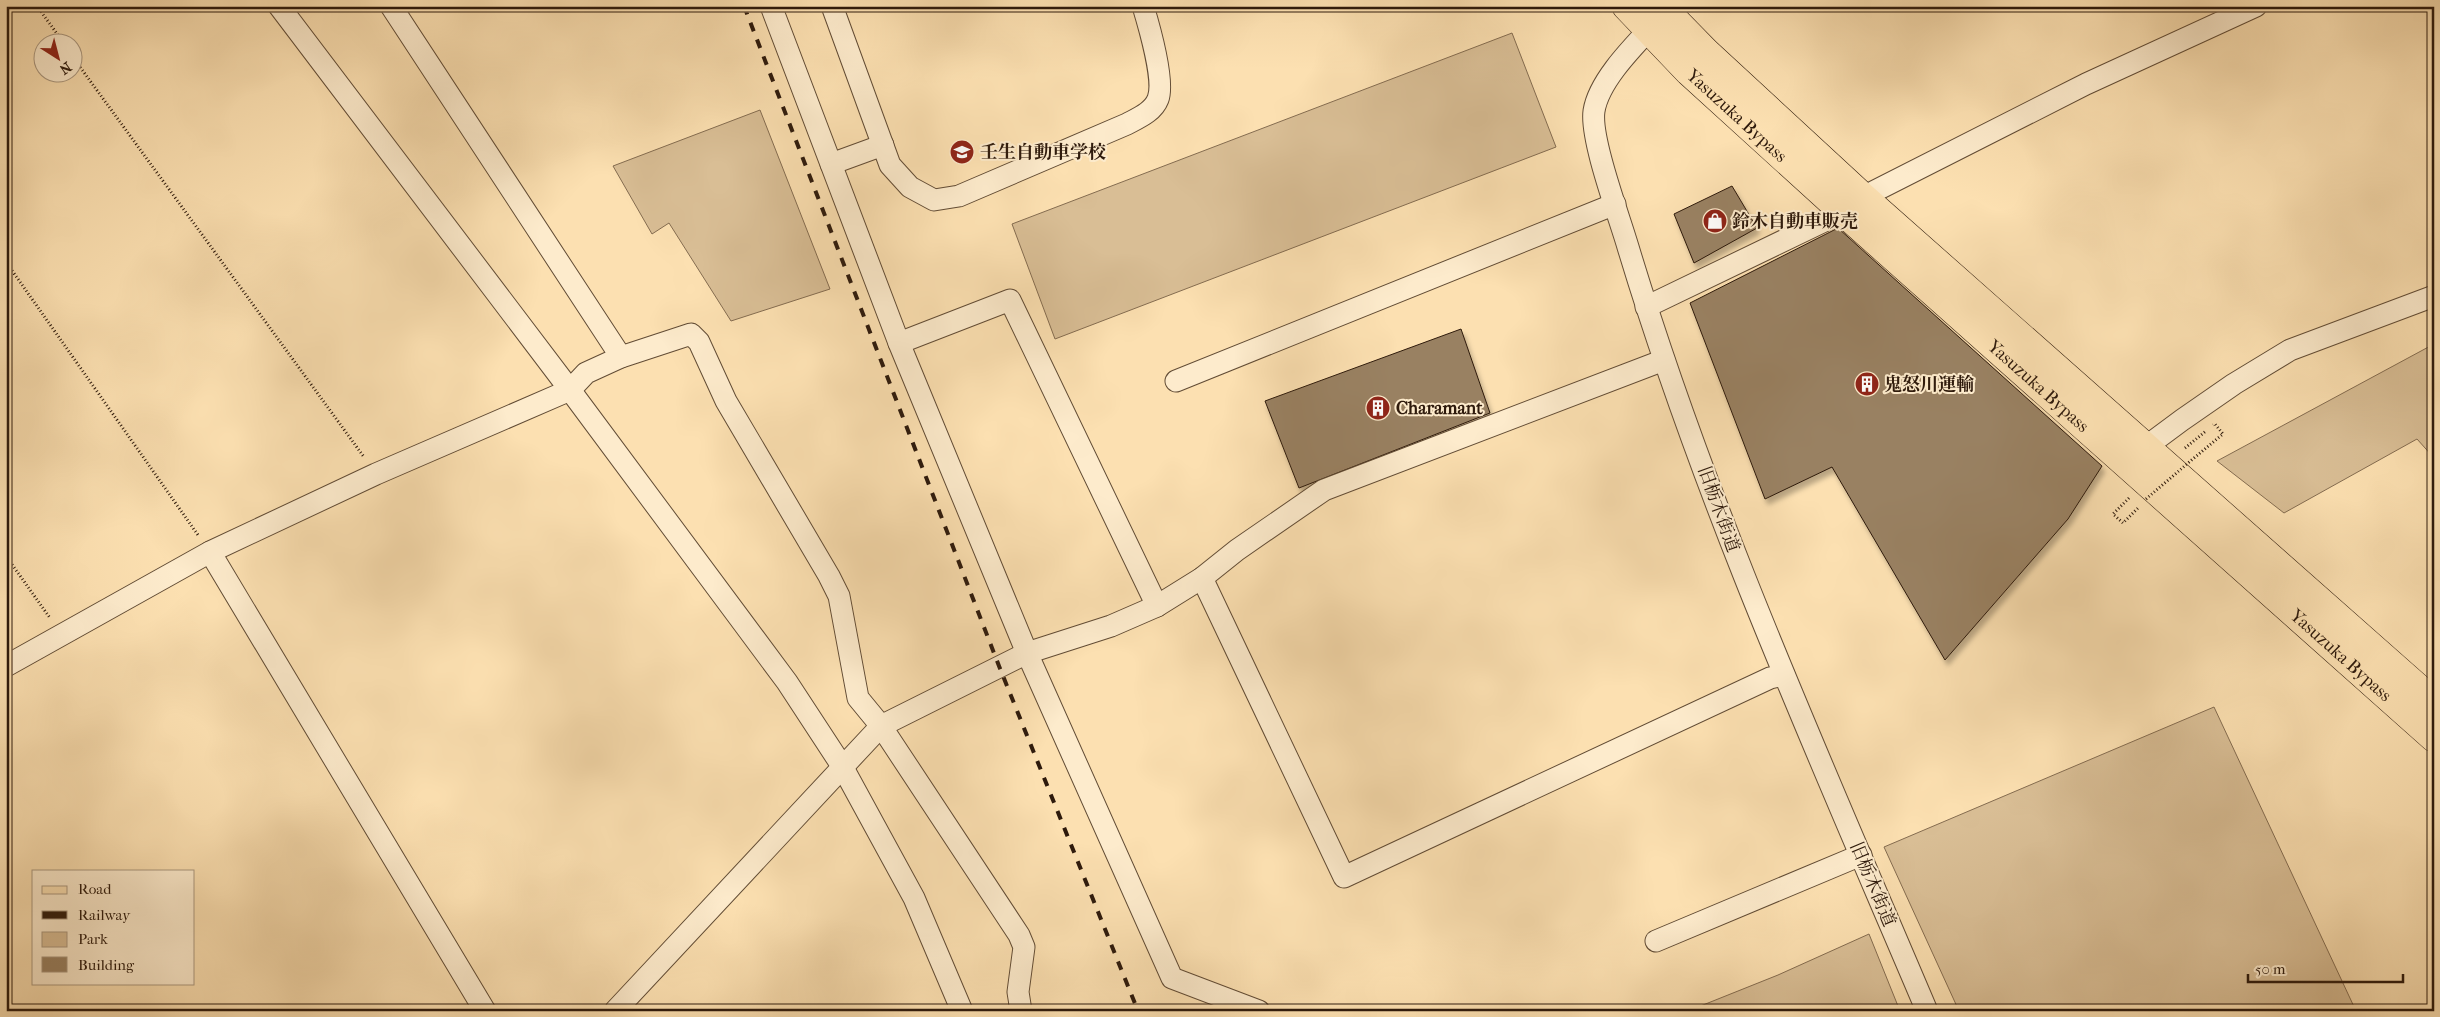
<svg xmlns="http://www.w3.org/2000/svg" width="2440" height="1017" viewBox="0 0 2440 1017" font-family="'IM FELL French Canon','Noto Serif JP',serif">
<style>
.green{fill:#d9be95;stroke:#846c50}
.building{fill:#998162;stroke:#2e1a0c;filter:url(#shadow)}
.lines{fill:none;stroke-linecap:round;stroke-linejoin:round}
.minor-casing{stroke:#624c35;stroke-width:23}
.major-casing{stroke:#2e1a0c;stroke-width:29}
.path{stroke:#2e1a0c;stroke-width:3;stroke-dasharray:1 2.5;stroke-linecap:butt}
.minor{stroke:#fdebcc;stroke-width:21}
.major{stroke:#fce0b1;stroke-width:28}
.rail{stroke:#2e1a0c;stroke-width:4;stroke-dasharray:9 9;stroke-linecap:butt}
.path-bridge{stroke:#2e1a0c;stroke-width:3;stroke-dasharray:1 2.5;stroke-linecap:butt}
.labels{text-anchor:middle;stroke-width:4;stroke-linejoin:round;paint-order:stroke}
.street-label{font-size:18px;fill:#2e1a0c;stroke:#fdebcc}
.poi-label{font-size:18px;font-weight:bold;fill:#2e1a0c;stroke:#fdebcc;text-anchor:start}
</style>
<defs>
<filter id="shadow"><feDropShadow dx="3" dy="5.5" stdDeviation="2.5" flood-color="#0004"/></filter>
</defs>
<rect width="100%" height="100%" fill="#fce0b1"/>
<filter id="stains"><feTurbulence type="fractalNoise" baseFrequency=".004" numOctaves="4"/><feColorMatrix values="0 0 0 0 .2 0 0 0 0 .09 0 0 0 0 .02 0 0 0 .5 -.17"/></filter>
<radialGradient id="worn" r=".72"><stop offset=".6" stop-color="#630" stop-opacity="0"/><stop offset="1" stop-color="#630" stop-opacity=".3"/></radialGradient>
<!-- green -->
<g class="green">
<polygon points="1512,33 1556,147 1055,339 1012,224"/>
<polygon points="760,110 830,289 731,321 669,223 652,234 613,166"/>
<polygon points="2434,344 2434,458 2417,439 2284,513 2217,461"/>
<polygon points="2214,707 2356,1011 1959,1011 1884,847"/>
<polygon points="1869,934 1900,1011 1688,1011 1778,975"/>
</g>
<!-- building -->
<g class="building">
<polygon points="1732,186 1757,228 1694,263 1674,214"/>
<polygon points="1838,228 2102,466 2068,519 1945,660 1832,467 1765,499 1690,303"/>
<polygon points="1461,329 1490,413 1299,488 1265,401"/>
</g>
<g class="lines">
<defs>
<g id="minor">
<polyline points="279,6 570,390 787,682 842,766 914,898 962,1011"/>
<polyline points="391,6 621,357"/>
<polyline points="771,6 899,343 1027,653 1172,978 1259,1011"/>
<path d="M832,6L890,165L910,187L934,200L959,196L1127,124C1138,118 1153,112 1158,99C1165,81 1149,26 1143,6"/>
<path d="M1659,19C1637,43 1599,79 1594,111C1590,139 1619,216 1628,247C1707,509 1820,759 1927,1011"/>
<polyline points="831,164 883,145"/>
<polyline points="1646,307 1843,212 1863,197 2086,84 2256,6"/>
<polyline points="899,343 1010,300 1157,606"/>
<polyline points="1176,381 1615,204"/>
<polyline points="2136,459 2147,446 2182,420 2234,384 2290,350 2434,296"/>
<polyline points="210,552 485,1011"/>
<polyline points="1202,578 1344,877 1770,678 1784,675"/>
<polyline points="6,666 210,552 376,474 570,390 586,373 621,357 691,334 699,342 726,401 829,576 839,596 858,698 881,726 1019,935 1024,947 1018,992 1021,1011"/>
<polyline points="1656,941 1861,855"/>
<polyline points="615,1011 881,726 1027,653 1111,626 1157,606 1202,578 1237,550 1324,490 1664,360"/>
</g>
<g id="major">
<path id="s1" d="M1626,6L1689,72L1843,212L2434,738"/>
<polyline points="1661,6 1706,52 1863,197 2434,702"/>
</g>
</defs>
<!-- minor casing -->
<use href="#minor" class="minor-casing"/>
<!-- major casing -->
<use href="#major" class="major-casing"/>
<!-- path -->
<g class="path">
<polyline points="37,6 63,42"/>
<polyline points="72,56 364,457"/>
<polyline points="6,262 198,535"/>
<polyline points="2185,448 2206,431"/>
<polyline points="2194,458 2223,434 2215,424 2213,425"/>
<polyline points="2129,498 2113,514 2123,523 2139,507"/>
<polyline points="6,556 50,618"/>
</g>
<!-- minor -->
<use href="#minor" class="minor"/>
<!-- major -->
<use href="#major" class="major"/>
<!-- rail -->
<polyline class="rail" points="744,6 999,666 1138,1011"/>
<!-- path-bridge -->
<polyline class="path-bridge" points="2146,499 2194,458"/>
</g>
<!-- icons -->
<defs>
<symbol id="school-disc" viewBox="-11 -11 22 22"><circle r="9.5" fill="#8f2418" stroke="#fdebcc"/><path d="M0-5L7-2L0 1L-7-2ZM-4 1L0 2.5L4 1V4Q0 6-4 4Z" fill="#fff"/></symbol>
<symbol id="shop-disc" viewBox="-11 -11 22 22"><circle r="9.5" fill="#8f2418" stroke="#fdebcc"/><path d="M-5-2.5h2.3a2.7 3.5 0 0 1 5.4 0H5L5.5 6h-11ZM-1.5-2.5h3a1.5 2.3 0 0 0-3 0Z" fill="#fff"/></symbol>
<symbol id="building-disc" viewBox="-11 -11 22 22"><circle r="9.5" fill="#8f2418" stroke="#fdebcc"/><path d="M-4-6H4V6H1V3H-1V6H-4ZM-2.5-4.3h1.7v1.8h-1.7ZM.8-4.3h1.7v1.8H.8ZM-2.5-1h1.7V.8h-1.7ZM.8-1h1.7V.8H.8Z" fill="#fff"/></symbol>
</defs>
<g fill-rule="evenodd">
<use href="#school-disc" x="948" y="138" width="28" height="28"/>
<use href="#shop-disc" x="1701" y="207" width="28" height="28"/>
<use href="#building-disc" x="1853" y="370" width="28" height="28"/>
<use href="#building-disc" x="1364" y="394" width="28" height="28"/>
</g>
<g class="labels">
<!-- street labels -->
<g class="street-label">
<text dy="6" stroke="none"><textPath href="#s1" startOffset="156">Yasuzuka Bypass</textPath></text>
<text dy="6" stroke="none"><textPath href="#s1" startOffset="561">Yasuzuka Bypass</textPath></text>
<text transform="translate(1719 509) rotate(70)" y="6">旧栃木街道</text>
<text dy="6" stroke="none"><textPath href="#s1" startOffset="966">Yasuzuka Bypass</textPath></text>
<text transform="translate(1873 884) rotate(67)" y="6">旧栃木街道</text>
</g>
<!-- poi labels -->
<g class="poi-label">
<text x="980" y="158">壬生自動車学校</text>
<text x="1732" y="227">鈴木自動車販売</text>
<text x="1884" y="390">鬼怒川運輸</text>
<text x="1396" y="414">Charamant</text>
</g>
</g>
<!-- margin -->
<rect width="2440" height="1017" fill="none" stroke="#fce0b1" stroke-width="25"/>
<rect x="8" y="8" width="2425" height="1002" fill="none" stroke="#2e1a0c" stroke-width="2.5"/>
<rect x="12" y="12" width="2415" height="992" fill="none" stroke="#2e1a0c"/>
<!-- legend -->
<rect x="32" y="870" width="162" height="115" fill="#fdebcc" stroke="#aa977f"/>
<rect x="42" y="886" width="25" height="8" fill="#fce0b1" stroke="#aa977f"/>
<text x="78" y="894" font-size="15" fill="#2e1a0c">Road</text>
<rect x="42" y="911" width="25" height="8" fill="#2e1a0c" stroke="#aa977f"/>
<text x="78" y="920" font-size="15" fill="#2e1a0c">Railway</text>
<rect x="42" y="932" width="25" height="15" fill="#d9be95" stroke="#aa977f"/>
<text x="78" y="944" font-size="15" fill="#2e1a0c">Park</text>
<rect x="42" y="957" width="25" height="15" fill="#998162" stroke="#aa977f"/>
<text x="78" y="970" font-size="15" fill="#2e1a0c">Building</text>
<!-- north arrow -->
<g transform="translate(58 58) rotate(144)"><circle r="24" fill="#fdebcc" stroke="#aa977f"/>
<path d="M0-4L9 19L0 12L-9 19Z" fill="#8f2418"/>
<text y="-8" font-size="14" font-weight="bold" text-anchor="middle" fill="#2e1a0c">N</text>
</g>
<!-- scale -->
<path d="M2248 974v8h155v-8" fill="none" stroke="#2e1a0c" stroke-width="2.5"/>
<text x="2255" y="974" font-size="15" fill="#2e1a0c" stroke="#fdebcc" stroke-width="4" paint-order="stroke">50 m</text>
<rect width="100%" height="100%" filter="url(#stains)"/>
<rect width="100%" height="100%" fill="url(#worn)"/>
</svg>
